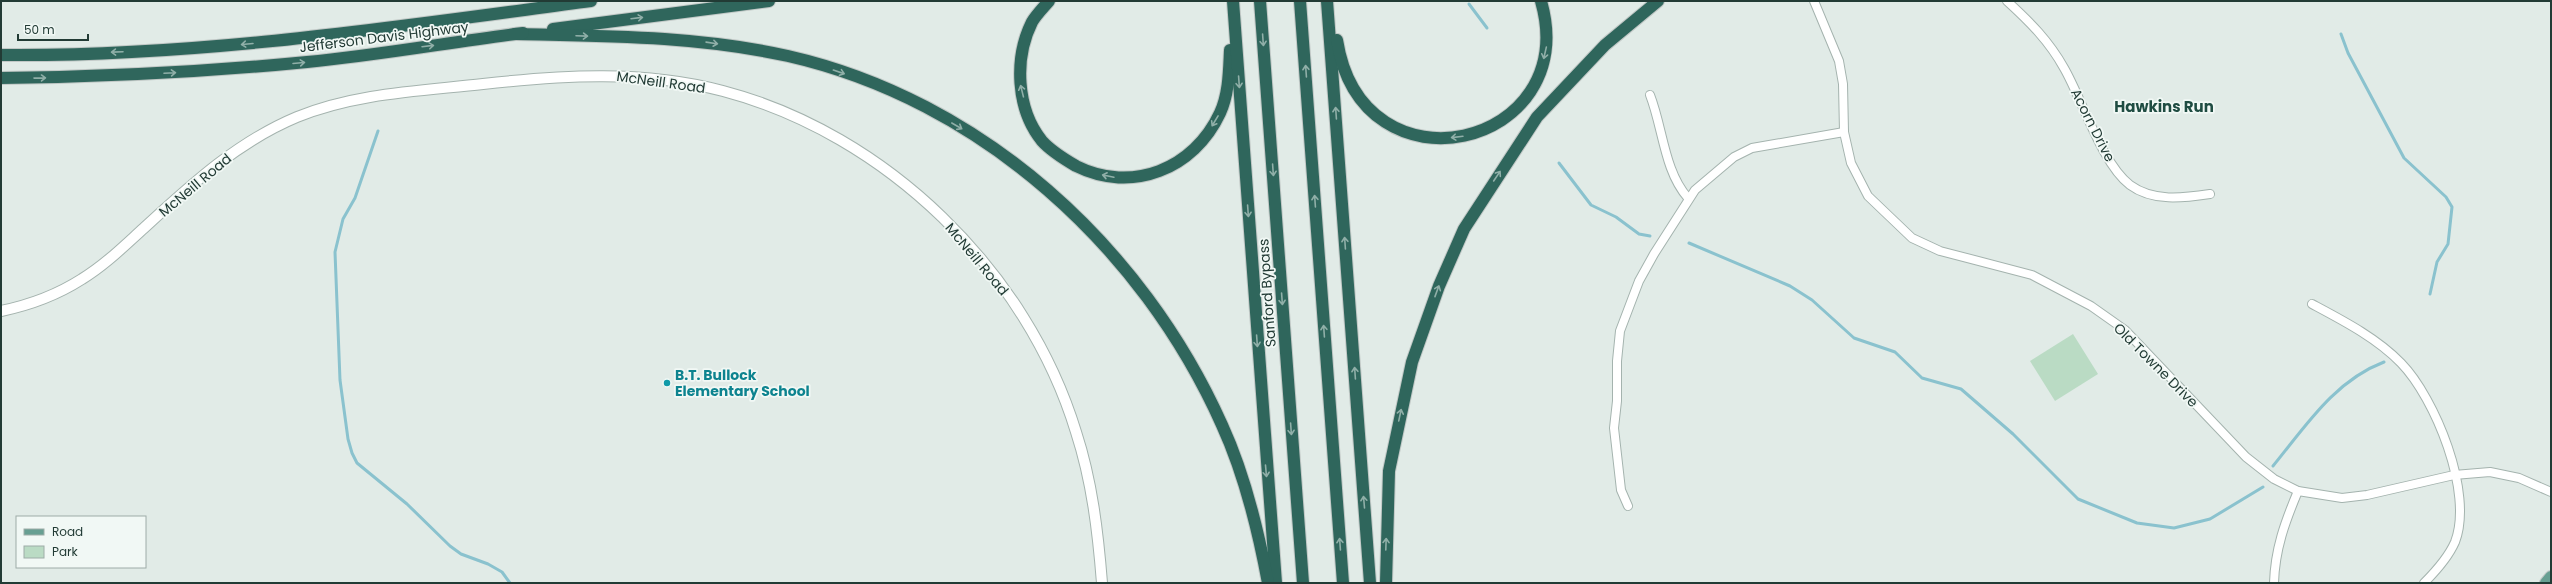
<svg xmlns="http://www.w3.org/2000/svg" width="2552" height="584" viewBox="0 0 2552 584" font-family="Poppins,sans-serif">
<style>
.green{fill:#badbc4}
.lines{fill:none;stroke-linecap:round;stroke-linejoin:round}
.stream{stroke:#8ac2ce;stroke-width:3}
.minor-casing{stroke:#a4b3ae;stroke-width:10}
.tertiary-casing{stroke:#a4b3ae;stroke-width:12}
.primary-casing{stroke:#c1c8c6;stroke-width:14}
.motorway-casing{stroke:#c1c8c6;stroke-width:14}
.minor{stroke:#fff;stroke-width:8}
.tertiary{stroke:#fff;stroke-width:10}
.primary{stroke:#679f92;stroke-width:12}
.motorway{stroke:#2f665c;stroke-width:12}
.oneway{stroke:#90afa8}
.culture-dot{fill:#0f9aa8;stroke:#f1f8f5;stroke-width:1.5}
.labels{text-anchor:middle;stroke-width:3.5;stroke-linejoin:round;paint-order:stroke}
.street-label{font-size:14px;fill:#223b35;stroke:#f1f8f5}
.culture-label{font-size:14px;font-weight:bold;fill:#0d838f;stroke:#f1f8f5;text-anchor:start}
.neighbourhood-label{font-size:15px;font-weight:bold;fill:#1f4c42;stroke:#f1f8f5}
</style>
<rect width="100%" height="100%" fill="#e1ebe7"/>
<!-- green -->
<polygon class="green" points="2073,334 2098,374 2055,401 2030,361"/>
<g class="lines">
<!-- stream -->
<g class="stream">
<polyline points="1469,4 1487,28"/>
<polyline points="2341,34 2348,53 2404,158 2446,197 2452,207 2448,244 2437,262 2430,294"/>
<polyline points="378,131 355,198 343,219 335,252 340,380 348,439 352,453 357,463 407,504 450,546 461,554 488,564 502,572 510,583"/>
<polyline points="1559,163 1591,205 1616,217 1639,234 1650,236"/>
<polyline points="1689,243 1790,286 1812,300 1854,338 1895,352 1922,378 1961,389 2013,434 2078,499 2137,523 2174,528 2210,519 2263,487"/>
<path d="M2273,466C2305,427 2334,381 2384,362"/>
</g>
<defs>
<g id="minor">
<polyline points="1814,1 1839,61 1843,84 1844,132 1851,163 1868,196 1912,238 1940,251 2032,275 2091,306 2125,330 2246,457 2274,479 2298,491 2342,498 2367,495 2454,475 2490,472 2519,478 2551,492"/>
<path d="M2007,1C2030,22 2049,41 2064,68C2082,99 2102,164 2130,185C2153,202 2183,198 2210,194"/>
<path d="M1650,95C1663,128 1664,171 1688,198"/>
<path d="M2312,304C2342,320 2377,338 2401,363C2435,398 2474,493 2455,542C2448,558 2436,571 2424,583"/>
<polyline points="1628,506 1621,490 1614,428 1617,401 1617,361 1620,331 1639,281 1654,254 1695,190 1734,157 1752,148 1844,132"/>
<path d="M2274,583C2275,549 2285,522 2298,491"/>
</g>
<path id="tertiary" d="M1,311C30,305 57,295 82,279C105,265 124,246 144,228C191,185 237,142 297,117C356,93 421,91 483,84C563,75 643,70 723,91C886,134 1027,271 1076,432C1092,481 1098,532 1102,583"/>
<polyline id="primary" points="2546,583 2551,577"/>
<g id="motorway">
<path d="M1049,1C1043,8 1036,15 1032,22C1014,58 1016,109 1042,141C1051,151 1064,159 1076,166C1132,194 1194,169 1220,113C1229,94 1229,70 1230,50"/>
<polyline points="1233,1 1276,583"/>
<polyline points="1260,1 1303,583"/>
<polyline points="1300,1 1343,583"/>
<polyline points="1327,1 1370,583"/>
<polyline points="553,29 769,1"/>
<path d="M515,34C607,36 698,36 788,56C981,100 1142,246 1222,425C1245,475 1258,529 1268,583"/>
<path d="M1337,40C1362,200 1583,148 1541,1"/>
<path d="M1,55C199,57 395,27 591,1"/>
<path d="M1,78C103,77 205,72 307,62C379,55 451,42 523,33"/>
<polyline points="1386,583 1389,471 1412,362 1439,286 1464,229 1537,117 1605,45 1658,1"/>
</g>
</defs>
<!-- minor casing -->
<use href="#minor" class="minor-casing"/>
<!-- tertiary casing -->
<use href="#tertiary" class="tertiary-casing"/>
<!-- primary casing -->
<use href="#primary" class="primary-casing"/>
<!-- motorway casing -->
<use href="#motorway" class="motorway-casing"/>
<!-- minor -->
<use href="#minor" class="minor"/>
<!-- tertiary -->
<use href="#tertiary" class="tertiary"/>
<!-- primary -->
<use href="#primary" class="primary"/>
<!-- motorway -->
<use href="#motorway" class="motorway"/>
</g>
<!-- one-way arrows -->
<defs><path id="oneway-shaft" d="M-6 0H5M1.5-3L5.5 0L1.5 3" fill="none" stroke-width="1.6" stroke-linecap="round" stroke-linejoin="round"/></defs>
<g class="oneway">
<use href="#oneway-shaft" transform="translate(637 18) rotate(-7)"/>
<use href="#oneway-shaft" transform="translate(582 36) rotate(2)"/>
<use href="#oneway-shaft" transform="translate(1263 40) rotate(86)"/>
<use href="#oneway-shaft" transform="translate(712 43) rotate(8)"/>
<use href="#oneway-shaft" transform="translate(247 44) rotate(175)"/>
<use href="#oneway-shaft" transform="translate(428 46) rotate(-7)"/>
<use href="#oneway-shaft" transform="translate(117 52) rotate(178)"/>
<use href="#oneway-shaft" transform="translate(1545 53) rotate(103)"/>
<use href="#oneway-shaft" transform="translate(299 63) rotate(-5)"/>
<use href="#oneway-shaft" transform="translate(1306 71) rotate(-94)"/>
<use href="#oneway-shaft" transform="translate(839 72) rotate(19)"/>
<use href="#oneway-shaft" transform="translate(170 73) rotate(-3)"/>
<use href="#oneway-shaft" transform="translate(40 78) rotate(-1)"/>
<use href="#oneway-shaft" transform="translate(1239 82) rotate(86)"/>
<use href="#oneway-shaft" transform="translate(1022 91) rotate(-104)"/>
<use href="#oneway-shaft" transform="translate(1336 113) rotate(-94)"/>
<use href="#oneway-shaft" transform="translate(1215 121) rotate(121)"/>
<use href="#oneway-shaft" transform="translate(957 126) rotate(30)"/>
<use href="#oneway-shaft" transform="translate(1457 137) rotate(173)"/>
<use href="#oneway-shaft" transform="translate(1273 170) rotate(86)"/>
<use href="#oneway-shaft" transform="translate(1108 176) rotate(-168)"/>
<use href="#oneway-shaft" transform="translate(1497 176) rotate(-56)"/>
<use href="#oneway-shaft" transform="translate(1315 201) rotate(-94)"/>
<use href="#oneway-shaft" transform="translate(1248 211) rotate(86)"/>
<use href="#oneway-shaft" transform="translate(1345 243) rotate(-94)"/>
<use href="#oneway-shaft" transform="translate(1437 291) rotate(-70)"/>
<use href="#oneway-shaft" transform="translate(1282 299) rotate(86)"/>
<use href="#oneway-shaft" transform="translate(1324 331) rotate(-94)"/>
<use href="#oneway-shaft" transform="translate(1257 341) rotate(86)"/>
<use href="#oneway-shaft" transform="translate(1355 373) rotate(-94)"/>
<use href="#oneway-shaft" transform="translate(1400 415) rotate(-78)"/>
<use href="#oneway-shaft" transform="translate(1291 429) rotate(86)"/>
<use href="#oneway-shaft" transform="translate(1266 471) rotate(85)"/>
<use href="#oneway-shaft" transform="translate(1364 502) rotate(-95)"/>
<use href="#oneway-shaft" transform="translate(1340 544) rotate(-94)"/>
<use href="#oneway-shaft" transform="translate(1386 544) rotate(-88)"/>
</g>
<!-- markers -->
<circle class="culture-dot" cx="667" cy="383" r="4"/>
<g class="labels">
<!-- street labels -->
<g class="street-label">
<text transform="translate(384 37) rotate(-7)" y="5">Jefferson Davis Highway</text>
<text transform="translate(661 82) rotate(8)" y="5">McNeill Road</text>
<text transform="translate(2093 125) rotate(63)" y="5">Acorn Drive</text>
<text transform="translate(195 185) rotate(-40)" y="5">McNeill Road</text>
<text transform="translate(977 259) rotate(50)" y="5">McNeill Road</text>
<text transform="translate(1267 293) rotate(-94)" y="5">Sanford Bypass</text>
<text transform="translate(2156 365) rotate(45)" y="5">Old Towne Drive</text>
</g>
<!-- culture labels -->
<g class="culture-label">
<text x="675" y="380">B.T. Bullock<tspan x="675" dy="16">Elementary School</tspan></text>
</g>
<!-- neighbourhood labels -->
<g class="neighbourhood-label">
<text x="2164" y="112">Hawkins Run</text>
</g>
</g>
<!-- border -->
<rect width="2552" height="584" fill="none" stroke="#223b35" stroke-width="4"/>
<!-- legend -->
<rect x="16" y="516" width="130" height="52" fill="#f1f8f5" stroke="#9eaca8"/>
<rect x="24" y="529" width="20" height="6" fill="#679f92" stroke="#9eaca8"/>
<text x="52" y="536" font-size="12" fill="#223b35">Road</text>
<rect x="24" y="546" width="20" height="12" fill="#badbc4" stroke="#9eaca8"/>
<text x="52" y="556" font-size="12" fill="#223b35">Park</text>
<!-- scale -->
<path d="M18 34v6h70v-6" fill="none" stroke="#223b35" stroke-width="2"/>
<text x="24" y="34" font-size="12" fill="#223b35" stroke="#f1f8f5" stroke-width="3" paint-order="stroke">50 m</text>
</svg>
